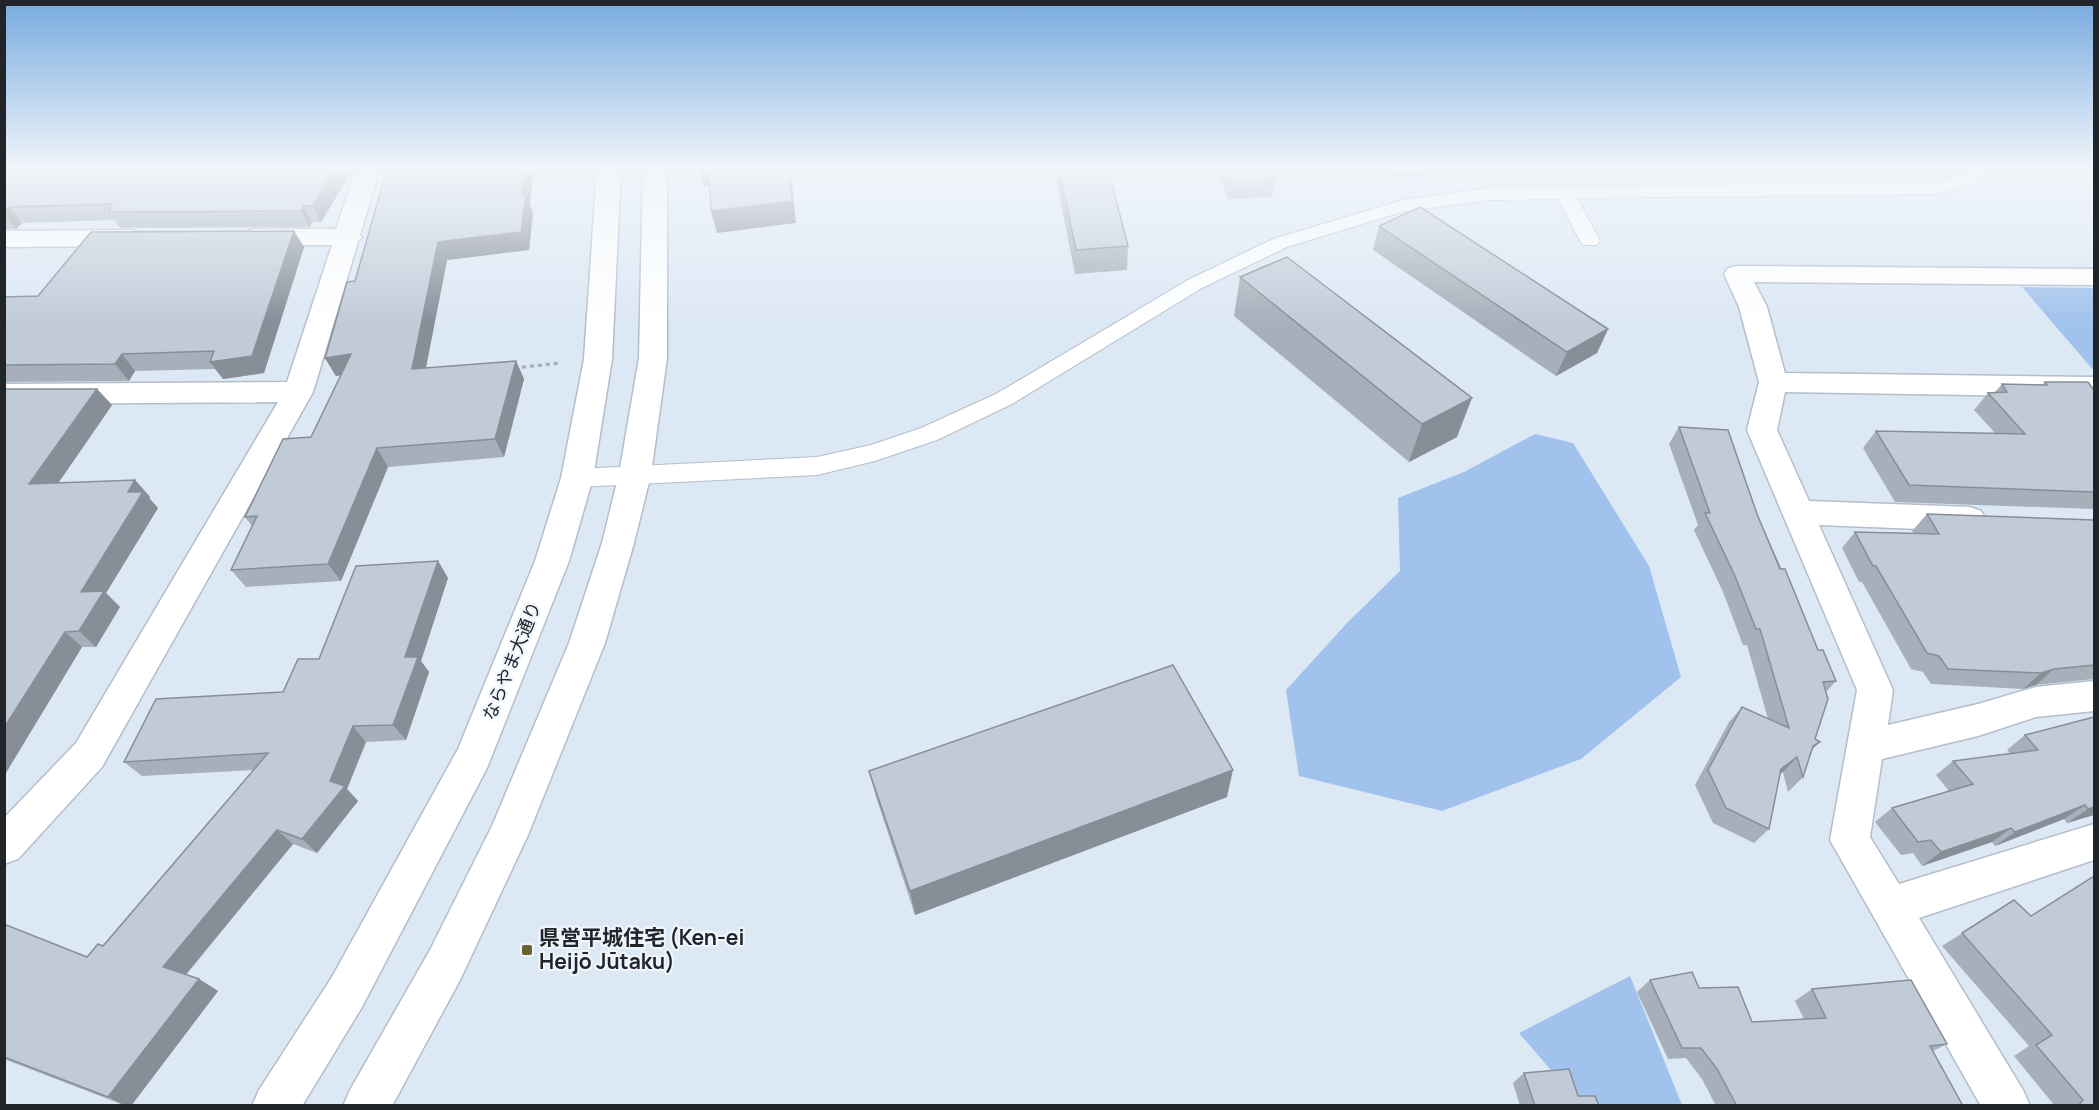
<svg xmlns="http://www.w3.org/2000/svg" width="2099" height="1110" viewBox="0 0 2099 1110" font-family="Manrope,'Noto Sans JP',sans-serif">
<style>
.green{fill:#a0c2ec}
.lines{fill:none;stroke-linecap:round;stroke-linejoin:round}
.lane-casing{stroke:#b4becb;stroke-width:2}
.street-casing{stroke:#b4becb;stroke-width:3}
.secondary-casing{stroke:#b4becb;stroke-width:3}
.path{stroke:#a4adb7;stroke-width:3;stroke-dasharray:4 4;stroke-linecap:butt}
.lane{fill:#fff;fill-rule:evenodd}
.street{fill:#fff;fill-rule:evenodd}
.secondary{fill:#fff;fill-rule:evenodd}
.wall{fill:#a6afba}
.shaded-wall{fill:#878e97}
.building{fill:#c1cbd8;stroke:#878e97;stroke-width:1.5}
.poi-dot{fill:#67632f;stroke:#eef5fd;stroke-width:2}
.labels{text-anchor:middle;stroke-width:4.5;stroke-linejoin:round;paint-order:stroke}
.street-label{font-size:18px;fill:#212429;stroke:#eef5fd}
.near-poi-label{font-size:21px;font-weight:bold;fill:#212429;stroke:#eef5fd;text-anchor:start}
</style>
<rect width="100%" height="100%" fill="#dde8f5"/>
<!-- green -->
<g class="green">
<polygon points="2022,287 2094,288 2094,371"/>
<polygon points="1535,434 1573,443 1649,566 1681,677 1581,759 1442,811 1299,776 1286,690 1347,623 1400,571 1398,498 1464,472"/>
<polygon points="1630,976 1682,1105 1581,1105 1519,1033"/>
</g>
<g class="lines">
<defs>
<polygon id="lane" points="1969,169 1988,169 1977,183 1937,194 1577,198 1600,241 1597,245 1583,245 1580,241 1559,199 1490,200 1405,211 1287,247 1202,288 1012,404 937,440 875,461 817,475 577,487 568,484 565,478 568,472 577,469 817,457 871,445 921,428 996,394 1188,280 1273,239 1403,200 1490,188 1936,182 1963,175"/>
<g id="street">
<polygon points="356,169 380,169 360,235 362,237 358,242 313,392 102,767 18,859 4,864 4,818 76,743 278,402 4,404 4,384 287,382 332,245 254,245 245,242 241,237 245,232 254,229 336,229"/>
<polygon points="131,230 140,233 144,238 140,243 131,246 4,247 4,231"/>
<polygon points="1737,266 2094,269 2094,285 1754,282 1767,307 1785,373 2094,377 2094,397 1785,392 1777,430 1809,501 1970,507 1981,511 1986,519 1981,527 1970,531 1819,525 1893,690 1888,725 1978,704 2036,687 2094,681 2094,711 2036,717 1978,736 1882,759 1870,837 1899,884 2094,824 2094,860 1919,918 2023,1090 2030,1106 1981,1106 1830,840 1857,690 1747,430 1759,382 1739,307 1724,274 1728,268"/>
</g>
<g id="secondary">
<polygon points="597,169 621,169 612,359 593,478 569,561 487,768 362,1007 302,1106 252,1106 259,1090 332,977 458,749 535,561 561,478 584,359"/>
<polygon points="643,169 667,169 667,358 651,474 634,543 605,643 528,835 460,980 392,1106 343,1106 350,1090 430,950 492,826 569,643 602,543 619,474 639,358"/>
</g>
</defs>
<!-- lane casing -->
<use href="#lane" class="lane-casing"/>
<!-- street casing -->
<use href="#street" class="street-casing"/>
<!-- secondary casing -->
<use href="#secondary" class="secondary-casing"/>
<!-- path -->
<polyline class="path" points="514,368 560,363"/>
<!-- lane -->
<use href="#lane" class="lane"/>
<!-- street -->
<use href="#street" class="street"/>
<!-- secondary -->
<use href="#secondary" class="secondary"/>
</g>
<!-- wall -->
<g class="wall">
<polygon points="4,169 353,169 321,222 312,222 310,227 120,228 114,220 22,223 16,229 4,229"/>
<polygon points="1054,169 1108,169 1128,246 1127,270 1075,274"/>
<polygon points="1217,169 1270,169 1275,180 1272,197 1228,199"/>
<polygon points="1384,169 1428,169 1426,176 1389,178"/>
<polygon points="1852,169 1901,169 1900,170 1853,171"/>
<polygon points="530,205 533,213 529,250 447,260 426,368 516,361 524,379 504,457 388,467 341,581 246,587 231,570 252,526 245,517 311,437 341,375 336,376 325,358 355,281"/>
<polygon points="1379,226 1608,329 1597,353 1556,376 1373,250"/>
<polygon points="294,231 304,247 264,373 223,379 215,369 135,371 129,381 4,382 4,297 38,296"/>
<polygon points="1240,277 1457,437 1409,462 1234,316"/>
<polygon points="2045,382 2094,390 2094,509 1895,502 1863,448 1876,431 1995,433 1974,410 1988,393 1995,392 2002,384 2042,385"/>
<polygon points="4,389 97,389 112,405 58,483 135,480 150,497 149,498 158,508 106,593 120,607 96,647 82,647 4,776"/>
<polygon points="1679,427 1757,514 1818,650 1836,681 1826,692 1815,739 1820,742 1812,750 1803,777 1788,792 1783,772 1780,774 1769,829 1754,843 1713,823 1695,785 1729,722 1742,707 1768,719 1747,645 1743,645 1723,592 1694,530 1698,525 1669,444"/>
<polygon points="1927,514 2094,520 2094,679 2036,685 2023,689 1931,684 1923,672 1911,669 1862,582 1859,582 1842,548 1855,532 1914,533 1912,531"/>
<polygon points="438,561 448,578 421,661 429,672 406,740 366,742 347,789 358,801 317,853 293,844 186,975 199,979 218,991 131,1106 126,1106 4,1059 4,924 87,957 103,946 254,770 142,776 124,762 283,692 319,659"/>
<polygon points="2025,735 2094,815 2067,823 2064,819 1995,846 1992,842 1922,866 1913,853 1901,855 1875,822 1892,808 1949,791 1936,775 1953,761 2010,753 2007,750"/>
<polygon points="869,771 1227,797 915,915 876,797"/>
<polygon points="2014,900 2094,1106 2055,1106 2014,1056 2029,1046 1942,946"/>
<polygon points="1650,980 1699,988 1752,1022 1804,1019 1795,1001 1812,989 1947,1044 1933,1051 1963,1106 1716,1106 1702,1079 1686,1058 1668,1059 1637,992"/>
<polygon points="1524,1073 1578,1096 1599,1106 1520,1106 1513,1083"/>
</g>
<!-- shaded-wall -->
<g class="shaded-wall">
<polygon points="335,169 353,169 321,222 312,206"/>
<polygon points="525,169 534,169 530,205 533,213 529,250 447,260 422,387 412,369 438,242 522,196"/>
<polygon points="699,169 710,169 714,185 703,186"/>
<polygon points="788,169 833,169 791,174 796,223 717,233 711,211"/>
<polygon points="303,206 312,222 310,227 301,211"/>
<polygon points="9,207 22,223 16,229 4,214 4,212"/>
<polygon points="294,231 304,247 264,373 223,379 210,362"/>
<polygon points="1608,329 1597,353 1556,376 1567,352"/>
<polygon points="122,354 135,371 129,381 115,364"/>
<polygon points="351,354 362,372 336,376 325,358"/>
<polygon points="516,361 524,379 504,457 495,439"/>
<polygon points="97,389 112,405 46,501 29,484"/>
<polygon points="1472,398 1457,437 1409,462 1422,424"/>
<polygon points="377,448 388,467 341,581 328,564"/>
<polygon points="135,480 150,497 149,498 158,508 106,593 120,607 96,647 79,631 81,592 128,492"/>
<polygon points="438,561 448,578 421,661 429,672 406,740 393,725 405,657"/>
<polygon points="65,632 82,647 4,776 4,728"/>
<polygon points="2054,669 2036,685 2023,689 2041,673"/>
<polygon points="353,726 366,742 347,789 358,801 317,853 302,839 330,781"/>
<polygon points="1797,757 1783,772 1767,783 1781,769"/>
<polygon points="1233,770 1227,797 915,915 910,891"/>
<polygon points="2085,805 2064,819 1995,846 2015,832"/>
<polygon points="2094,807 2094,815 2067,823 2088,809"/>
<polygon points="2011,828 1992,842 1922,866 1941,852"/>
<polygon points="277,830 293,844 182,979 163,967"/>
<polygon points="199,979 218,991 131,1106 126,1106 108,1097"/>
</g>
<!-- building -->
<g class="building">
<polygon points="4,169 335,169 312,206 303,206 301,211 109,212 112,204 9,207 4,212"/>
<polygon points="387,169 525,169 522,196 526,195 521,232 438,242 412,369 516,361 495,439 377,448 328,564 231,570 257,516 245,517 283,439 311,437 351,354 325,358 347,282 355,281"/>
<polygon points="709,169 788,169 792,201 711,211"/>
<polygon points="1059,169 1108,169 1128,246 1076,250"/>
<polygon points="1225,169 1270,169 1275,180 1231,183"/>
<polygon points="1420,207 1608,329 1567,352 1379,226"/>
<polygon points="294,231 252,356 210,362 214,351 122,354 115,364 4,365 4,297 38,296 91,232"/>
<polygon points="1287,257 1472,398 1422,424 1240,277"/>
<polygon points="2045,382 2088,382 2094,390 2094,492 1909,485 1876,431 2025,434 1988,393 2007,392 2002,384 2047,385"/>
<polygon points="4,389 97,389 29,484 135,480 128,492 143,492 81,592 104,591 79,631 65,632 4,728"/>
<polygon points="1679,427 1728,430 1757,514 1780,569 1785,569 1818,650 1823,650 1836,681 1823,682 1828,699 1815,739 1820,742 1813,746 1803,777 1797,757 1781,769 1769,829 1726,808 1708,770 1742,707 1789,728 1760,629 1756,629 1735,576 1705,513 1710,513"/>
<polygon points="1927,514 2094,520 2094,665 2054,669 2041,673 1948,669 1939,656 1927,653 1876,566 1873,566 1855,532 1939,534"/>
<polygon points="438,561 405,657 418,657 393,725 353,726 330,781 345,786 302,839 277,830 163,967 199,979 108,1097 4,1057 4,924 87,957 98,944 103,946 268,753 124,762 156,699 283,692 298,659 319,659 356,566"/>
<polygon points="1173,665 1233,770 910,891 869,771"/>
<polygon points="2094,717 2094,807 2088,809 2085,805 2015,832 2011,828 1941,852 1931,840 1918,842 1892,808 1973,784 1953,761 2038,750 2025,735"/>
<polygon points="2094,876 2094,1106 2078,1106 2083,1100 2036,1045 2052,1035 1962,933 2014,900 2031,916"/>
<polygon points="1692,972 1699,988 1738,987 1752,1022 1826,1018 1812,989 1911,980 1947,1044 1930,1046 1963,1106 1737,1106 1717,1069 1701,1048 1682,1048 1650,980"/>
<polygon points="1569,1069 1578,1096 1595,1096 1599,1106 1535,1106 1524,1073"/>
</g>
<!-- sky -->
<linearGradient id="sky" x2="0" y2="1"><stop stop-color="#78aadf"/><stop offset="0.52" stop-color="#f0f5fa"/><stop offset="1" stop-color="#f0f5fa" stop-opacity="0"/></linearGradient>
<rect width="2099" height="324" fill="url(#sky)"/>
<!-- markers -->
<rect class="poi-dot" x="521" y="944" width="12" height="12" rx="3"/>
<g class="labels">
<!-- street labels -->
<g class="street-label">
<text transform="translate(512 661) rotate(-68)" y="6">ならやま大通り</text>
</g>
<!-- near-poi labels -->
<g class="near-poi-label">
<text x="539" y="945">県営平城住宅 (Ken-ei<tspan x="539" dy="24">Heijō Jūtaku)</tspan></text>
</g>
</g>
<!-- border -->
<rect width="2099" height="1110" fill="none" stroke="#212429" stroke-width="12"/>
</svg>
